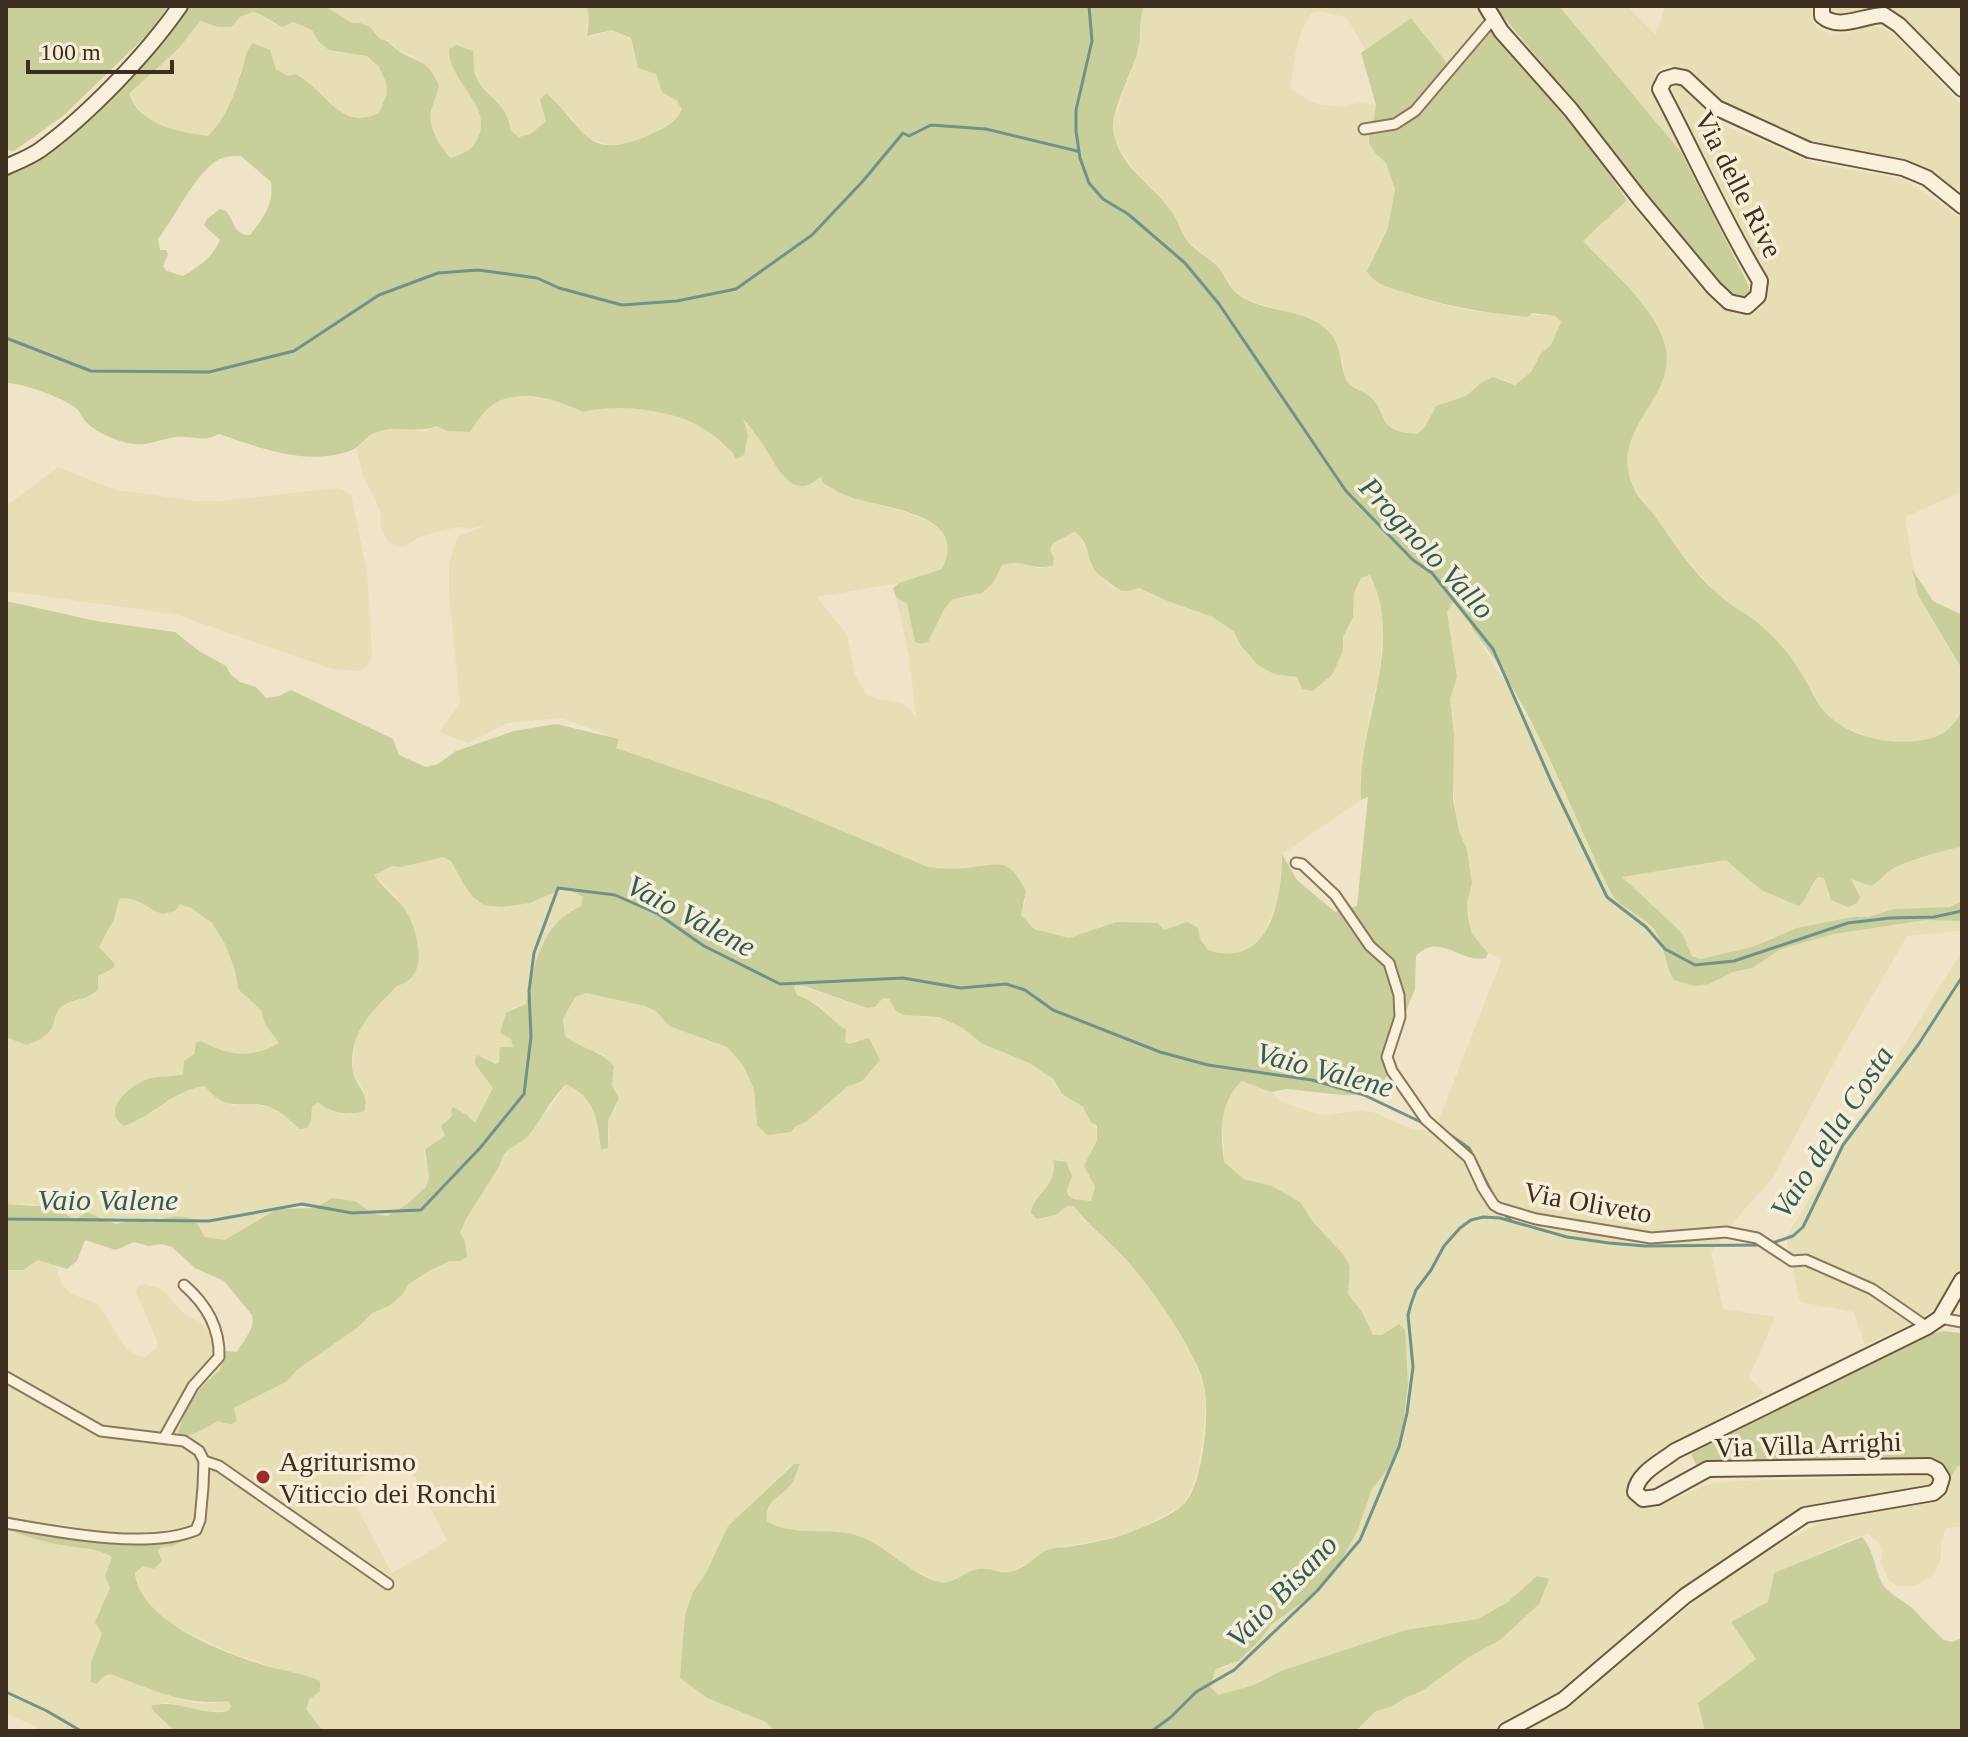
<svg xmlns="http://www.w3.org/2000/svg" width="1968" height="1737" viewBox="0 0 1968 1737" font-family="'Times New Roman',serif">
<style>
.farmland{fill:#e6deb5;fill-rule:evenodd}
.green{fill:#c9cf9b;fill-rule:evenodd}
.lines{fill:none;stroke-linecap:round;stroke-linejoin:round}
.stream{stroke:#6f938a;stroke-width:3}
.street-casing{stroke:#8d765c;stroke-width:13}
.secondary-casing{stroke:#6f573f;stroke-width:18}
.street{stroke:#faf1dc;stroke-width:9}
.secondary{stroke:#faf1dc;stroke-width:14}
.poi-dot{fill:#9e2a2b;stroke:#f7eed8;stroke-width:3}
.labels{text-anchor:middle;stroke-width:7;stroke-linejoin:round;paint-order:stroke}
.street-label{font-size:28px;fill:#3d2e20;stroke:#f7eed8}
.poi-label{font-size:28px;fill:#3d2e20;stroke:#f7eed8;text-anchor:start}
.water-label{font-size:30px;font-style:italic;fill:#2f5d5a;stroke:#f7eed8}
</style>
<rect width="100%" height="100%" fill="#f0e4c8"/>
<!-- farmland -->
<g class="farmland">
<polygon points="325,6 587,6 589,20 586,33 591,37 612,30 631,39 635,58 656,74 662,92 677,101 682,108 679,117 664,128 625,145 614,147 591,139 578,130 571,116 555,104 554,99 540,100 546,120 530,134 519,137 511,131 510,120 474,76 475,69 449,49 449,56 458,80 476,102 483,121 476,144 466,153 451,158 440,148 432,125 430,114 439,86 431,71 420,59 398,50 388,40 380,39 360,23 352,23"/>
<polygon points="1144,6 1478,6 1485,24 1454,72 1411,18 1366,50 1346,17 1318,11 1311,14 1301,32 1296,50 1290,88 1311,102 1323,105 1342,107 1359,103 1376,105 1374,119 1369,130 1376,154 1386,163 1391,173 1395,189 1388,228 1367,270 1372,279 1425,300 1469,311 1557,316 1561,322 1557,335 1551,345 1541,353 1531,372 1514,385 1506,380 1492,377 1482,382 1466,396 1436,406 1425,427 1417,434 1401,433 1389,427 1375,403 1367,394 1350,386 1345,377 1343,361 1291,313 1251,301 1232,290 1227,277 1215,263 1186,240 1174,215 1163,201 1147,188 1117,145 1112,125 1139,50 1139,20"/>
<polygon points="1559,6 1627,6 1656,35 1665,6 1812,6 1812,19 1816,26 1830,35 1849,33 1872,25 1889,31 1913,53 1962,106 1962,198 1909,162 1807,143 1722,103 1687,70 1668,65 1661,67 1655,74 1652,88 1681,152"/>
<polygon points="1832,6 1962,6 1962,78 1927,41 1892,13 1872,9 1840,18 1831,16"/>
<polygon points="252,12 258,13 275,25 292,22 312,30 318,41 367,56 379,67 386,82 387,94 379,113 366,119 342,114 314,88 275,69 274,62 248,49 234,93 220,122 208,136 178,132 148,119 132,101 129,94 179,48 200,21 218,27"/>
<polygon points="1672,83 1679,85 1713,117 1727,127 1817,164 1904,179 1962,219 1962,488 1959,493 1905,517 1918,595 1962,669 1962,710 1948,731 1937,739 1903,743 1877,741 1838,724 1821,709 1786,652 1765,629 1717,594 1680,552 1633,486 1627,467 1628,447 1631,435 1658,388 1666,350 1648,311 1583,241 1627,200 1704,291 1723,309 1738,315 1755,313 1763,306 1769,289 1766,278 1673,91"/>
<polygon points="516,395 564,402 583,412 605,406 665,412 703,427 733,453 741,415 761,442 821,475 832,489 857,499 908,513 937,525 950,542 949,555 942,569 899,583 817,597 847,635 855,675 866,694 876,699 903,703 916,716 909,656 896,597 907,604 915,642 921,644 928,641 945,608 953,599 976,595 993,583 1001,565 1015,561 1042,569 1054,558 1050,550 1053,543 1073,532 1080,535 1088,552 1092,567 1113,588 1124,592 1139,588 1170,602 1213,617 1234,632 1241,646 1279,674 1297,677 1301,684 1314,691 1332,675 1343,651 1343,638 1353,617 1354,593 1361,578 1370,575 1377,589 1384,622 1379,675 1369,717 1360,780 1361,800 1282,854 1279,898 1263,935 1248,949 1239,953 1227,954 1208,950 1200,939 1198,928 1180,924 1163,930 1101,926 1087,934 1069,938 1048,934 1028,925 1021,915 1026,900 987,863 978,867 948,869 928,867 615,748 619,739 561,718 507,723 468,743 439,732 460,703 449,594 449,564 457,537 489,524 470,529 462,527 447,529 419,537 407,545 399,547 388,542 380,526 381,514 376,501 363,476 357,449 373,433 403,427 424,432 437,426 447,431 484,413 498,402"/>
<polygon points="58,467 116,490 197,501 222,501 337,488 351,494 367,572 372,652 369,665 361,671 332,669 175,614 6,591 6,506"/>
<polygon points="1452,603 1458,603 1462,612 1469,619 1473,630 1536,732 1610,893 1652,926 1658,936 1668,970 1709,984 1733,972 1752,968 1781,949 1834,934 1926,920 1962,921 1962,930 1907,936 1841,1050 1772,1179 1736,1219 1711,1253 1723,1309 1775,1317 1749,1377 1764,1393 1689,1436 1640,1469 1639,1504 1654,1508 1706,1485 1735,1481 1926,1476 1935,1478 1933,1486 1818,1506 1775,1528 1695,1581 1565,1690 1492,1731 1356,1731 1376,1711 1391,1707 1405,1698 1422,1691 1469,1657 1500,1640 1523,1588 1508,1602 1478,1619 1458,1622 1229,1693 1218,1695 1209,1685 1216,1669 1228,1667 1260,1640 1271,1625 1308,1598 1336,1570 1357,1532 1372,1489 1396,1459 1405,1424 1408,1385 1382,1336 1373,1335 1362,1312 1348,1294 1350,1266 1343,1254 1313,1222 1300,1202 1272,1186 1244,1179 1224,1162 1222,1119 1227,1099 1242,1081 1271,1092 1281,1101 1293,1106 1323,1116 1361,1110 1373,1112 1409,1128 1434,1132 1502,959 1488,953 1472,934 1468,918 1467,903 1472,883 1467,850 1459,831 1452,785 1454,734 1450,698 1457,676 1447,611"/>
<polygon points="1959,846 1962,847 1962,901 1950,907 1894,909 1868,917 1852,917 1770,938 1753,947 1701,959 1692,956 1682,933 1621,877 1727,860 1761,890 1804,902 1811,884 1818,877 1824,878 1828,886 1828,896 1857,891 1851,879 1887,872 1897,866"/>
<polygon points="444,857 451,861 463,883 537,900 562,889 569,889 583,897 581,906 569,911 533,973 526,1004 512,1008 505,1036 511,1039 513,1047 503,1047 499,1062 491,1062 485,1078 492,1083 493,1088 475,1124 453,1108 452,1116 444,1121 445,1136 424,1150 429,1178 426,1187 406,1205 387,1216 380,1217 355,1201 326,1200 315,1208 297,1206 277,1209 226,1240 205,1237 199,1227 184,1217 169,1217 154,1223 139,1218 116,1224 86,1212 76,1220 66,1215 30,1204 6,1204 6,1037 26,1045 44,1037 51,1031 57,1011 65,1004 90,997 98,989 98,976 112,969 99,947 114,919 119,899 132,899 163,914 168,913 180,904 193,909 212,923 225,944 235,970 238,989 261,1010 265,1024 279,1043 259,1054 244,1055 222,1053 202,1041 185,1066 183,1074 149,1079 134,1086 120,1099 136,1122 192,1087 205,1086 218,1099 233,1106 251,1104 273,1108 300,1129 311,1121 312,1107 318,1102 351,1115 365,1093 352,1072 355,1042 367,1015 388,996 395,986 409,980 397,897 374,875 392,866 401,867"/>
<polygon points="1962,951 1962,1266 1934,1309 1915,1322 1865,1345 1854,1312 1800,1302 1786,1237"/>
<path d="M797,985L867,1008L875,1007L883,998L889,999L895,1008L926,1018L939,1017L963,1028L981,1043L1008,1052L1045,1072L1062,1094L1086,1110L1098,1132L1097,1140L1090,1151L1088,1175L1093,1179L1094,1197L1091,1201L1085,1202L1068,1195L1066,1162L1057,1159L1053,1160L1054,1175L1045,1191L1032,1206L1038,1219L1056,1215L1067,1206H1074L1085,1221L1115,1248L1134,1269L1173,1321L1191,1352L1206,1392L1205,1420L1198,1471L1185,1504L1138,1530L1110,1538L1050,1549L1012,1572L975,1569L948,1582H939L910,1568L882,1547L837,1532L784,1530L767,1521L766,1514L773,1499L791,1484L794,1464L790,1466L728,1526L707,1571L693,1592L685,1615L680,1677L707,1698L766,1722L775,1731H323L306,1709L313,1696L278,1669L229,1652L174,1626L153,1609L141,1594L135,1574L143,1566L154,1569L157,1552L162,1547L173,1546L193,1538L190,1528L124,1533L85,1530L68,1525L6,1518V1270L27,1268L38,1260L55,1264L62,1284L71,1294L98,1304L127,1350L140,1356L146,1357L157,1347V1341L136,1292L138,1286L145,1284L162,1289L184,1314L199,1321L226,1351L220,1370L201,1387L196,1433L213,1422L218,1420L229,1425L237,1421L234,1408L286,1382L298,1369L357,1328L372,1313L389,1306L409,1284L429,1271L450,1261H459L460,1233L466,1219L500,1165L502,1156L509,1147L530,1134L535,1123L550,1109L566,1083L581,1091L592,1104L601,1145L609,1138L608,1121L617,1105L612,1086L614,1066L602,1054L577,1044L565,1036L563,1019L575,997L586,993L645,1006L656,1011L669,1026L727,1047L743,1064L754,1089L757,1125L777,1134L791,1132L796,1126L806,1122L847,1087L862,1081L859,1039L849,1044L845,1042L842,1027L829,1017L820,1005L797,995L794,991ZM391,1461L415,1477L447,1541L392,1573L346,1487Z"/>
<polygon points="1962,1465 1962,1526 1946,1528 1941,1541 1941,1558 1934,1574 1916,1586 1898,1586 1889,1581 1881,1562 1883,1550 1879,1543 1868,1534 1852,1539 1774,1573 1756,1659 1698,1703 1705,1731 1525,1731 1573,1703 1703,1594 1783,1542 1822,1522 1938,1501 1948,1494 1951,1476 1958,1466"/>
<polygon points="6,1529 66,1546 102,1551 112,1557 105,1576 110,1588 95,1622 102,1634 91,1662 99,1682 103,1677 110,1674 182,1700 203,1704 228,1701 232,1706 228,1711 204,1712 165,1702 154,1713 175,1731 37,1731 36,1727 6,1713"/>
</g>
<!-- green -->
<g class="green">
<polygon points="6,6 168,6 151,31 63,116 14,151 6,150"/>
<path d="M190,6H325L352,23H360L370,27L380,39C389,41 389,43 396,49C416,64 427,56 439,86C437,95 433,103 431,111C428,127 440,148 451,158C465,153 474,150 479,135C491,103 448,82 449,49L456,45L473,51C474,58 473,71 476,77C487,100 507,101 511,131L519,137L530,134L546,121L540,100L546,93C587,129 585,163 649,135C662,129 677,123 682,109L677,101L662,92L656,74L638,68L631,38L612,30L587,36L589,19L587,6H1144C1138,22 1142,38 1137,54C1132,71 1111,113 1113,129C1118,167 1153,185 1172,212C1178,220 1180,231 1186,239C1194,251 1209,257 1218,267C1225,274 1228,286 1235,292C1262,315 1305,306 1329,332C1341,344 1340,363 1345,377C1349,389 1360,389 1368,395C1391,414 1373,431 1417,434L1425,427L1436,406L1466,396L1482,382L1493,377L1515,385L1531,372L1541,353L1551,345L1561,322L1556,316L1533,313L1527,317C1485,312 1450,308 1410,294C1394,288 1376,287 1367,271L1388,228L1395,189L1386,163L1376,154L1369,143V130L1374,119L1376,105L1361,53L1411,18L1454,72L1485,24L1593,150L1627,200L1583,241C1610,270 1659,310 1666,350C1675,399 1608,430 1633,486C1637,496 1647,506 1654,515C1673,542 1693,573 1719,595C1734,608 1753,617 1767,631C1780,643 1792,658 1801,673C1809,685 1814,699 1823,710C1845,735 1884,745 1916,741C1940,738 1951,732 1962,710V847C1953,847 1901,863 1892,869C1884,874 1880,881 1872,886L1851,879L1860,897L1857,903L1848,907L1831,900L1824,878L1818,877C1809,886 1808,899 1799,906L1761,890L1726,860L1622,877L1682,933L1692,956L1701,959L1752,947L1797,928L1852,917H1868L1894,909L1950,907L1962,901V921L1926,920L1834,934L1781,949L1752,968L1733,972L1709,984L1695,986L1674,980C1664,965 1665,944 1654,929C1641,914 1618,908 1609,889C1566,802 1534,706 1473,630C1470,619 1463,613 1458,603H1452L1447,612L1457,677L1450,699L1454,734L1453,799L1459,831L1467,850L1472,883L1467,903L1468,918L1472,934L1488,953L1486,958C1460,964 1439,931 1416,956L1415,989L1406,1011L1395,1028L1390,1072L1380,1086L1355,1095H1342L1287,1089L1271,1092L1242,1081C1219,1103 1220,1132 1224,1162L1244,1179L1272,1186L1300,1202L1313,1222L1343,1254L1350,1266L1348,1294L1362,1312L1373,1335H1382L1399,1324L1405,1330L1408,1385L1401,1444L1396,1459L1372,1489L1357,1532L1336,1570L1308,1598L1271,1625L1260,1640L1238,1661L1216,1669L1210,1686L1218,1695L1254,1685L1281,1671L1406,1630L1478,1619L1508,1602L1537,1576L1549,1579L1539,1604L1500,1640L1469,1657L1422,1691L1405,1698L1391,1707L1376,1711L1356,1731H775L766,1722L707,1698L680,1678L685,1615L693,1592L707,1571L728,1526L794,1464H800C797,1470 795,1478 792,1483C782,1497 764,1500 767,1521C790,1537 827,1527 855,1535C887,1544 908,1574 939,1582C953,1585 965,1571 978,1569C991,1567 1001,1575 1014,1571C1028,1567 1036,1554 1050,1549C1055,1547 1062,1548 1068,1547C1081,1545 1095,1542 1109,1539C1127,1535 1174,1516 1185,1503C1203,1482 1209,1417 1205,1391C1200,1353 1144,1277 1116,1249C1101,1234 1086,1223 1074,1206H1067L1056,1215L1037,1219L1031,1213C1033,1193 1059,1187 1053,1160L1066,1162L1072,1176L1067,1190L1068,1195L1074,1199L1091,1201L1095,1187L1084,1166L1097,1140V1126L1091,1122L1083,1107L1062,1094L1053,1079L1029,1063L981,1043L963,1028L939,1017L904,1015L896,1011L889,999L883,998L875,1007L867,1008L807,987L797,985L794,987L797,995C821,1004 826,1016 846,1030L845,1042L849,1044L869,1038L880,1060L862,1081L847,1087L806,1122L796,1126L791,1132L767,1135L757,1125L754,1089L743,1065L727,1047L669,1026L656,1011L645,1006L586,993L575,997L563,1019L565,1036C581,1049 601,1050 614,1066L612,1086L619,1098L608,1121V1148L601,1149C597,1119 596,1098 566,1084C554,1095 540,1121 529,1135C518,1148 504,1145 500,1165L466,1219L460,1233L465,1241L467,1257L459,1261H450L429,1271L409,1284L402,1295L389,1306L372,1313L357,1328L298,1369L286,1382L234,1408L237,1421C231,1427 225,1423 218,1421L196,1433L180,1438L177,1436L185,1411L201,1387L220,1370L226,1351L237,1352C243,1340 256,1329 252,1315L224,1281L195,1268L172,1247L162,1244L148,1246L134,1242L116,1250L85,1240L77,1261L67,1269L38,1260L23,1270H6V1204L52,1207L76,1220L86,1212L116,1224L139,1218L153,1223C165,1216 190,1212 198,1225C201,1229 202,1234 205,1237L225,1240L277,1209L315,1208L332,1198L355,1201L374,1214L387,1216L406,1205L426,1187L429,1178L425,1149L445,1136L441,1126L452,1116L451,1110L453,1107L467,1115L475,1123L493,1088L475,1064V1058L477,1055L496,1064L499,1062L500,1047H513L511,1039L500,1033L506,1013L526,1004C534,966 541,923 581,906L583,897L569,890L562,889L530,903L502,907L484,905L473,897L463,883L451,861L444,857L401,867L392,866L374,875C384,890 400,899 409,916C417,933 426,966 409,980C405,984 398,984 394,989C377,1007 363,1018 355,1042C352,1052 350,1069 355,1078C361,1092 369,1095 364,1111C350,1116 330,1113 318,1102L312,1107L311,1121L307,1128L300,1129C292,1123 284,1114 274,1109C248,1095 229,1118 205,1086C175,1089 152,1117 124,1126C99,1110 132,1083 151,1078C162,1076 172,1077 183,1074L184,1061L194,1054L196,1043L201,1041C228,1056 252,1059 279,1043L265,1024L261,1010L238,989L235,970L225,944L212,923L193,909L180,904L175,911L163,914C147,909 137,896 119,899L114,919L99,947L115,964L112,969L98,976V989C86,1002 78,997 64,1005C52,1012 57,1024 49,1032C43,1039 34,1042 26,1045L6,1037V601L96,621L175,632L199,651L226,666L231,675L240,682L256,687L266,698L279,696L291,690L393,739L399,755L426,767L438,764L456,751L514,731L556,724L619,739L616,748L773,802L928,867C943,869 958,869 974,867C1004,863 1009,860 1026,891L1021,915L1034,929L1069,938L1116,922L1158,923L1164,930L1187,922L1198,928L1200,939L1208,950C1270,970 1282,899 1282,854L1297,880L1335,912L1357,906L1368,797L1361,800C1356,726 1406,646 1370,575L1361,578L1354,593L1353,617L1343,637V651L1332,675L1313,691L1302,689L1297,677L1274,674L1258,665L1241,646L1234,632L1213,617L1170,602L1139,588C1120,594 1120,591 1105,579C1100,575 1095,573 1092,565C1087,553 1087,538 1074,532L1053,543L1050,550L1054,558L1053,565C1032,572 1025,558 1002,565L993,583L982,593L953,599L945,608L928,642L921,644L915,642L907,604L896,597L893,588L899,583L942,569C969,515 893,510 857,499C845,496 833,489 823,483L821,476C792,505 776,464 762,443C756,435 749,426 743,418L748,435L744,455L736,459L733,453C724,445 715,435 704,429C675,410 616,403 583,412C557,399 516,386 490,407C482,413 476,423 470,432L447,431L437,426C417,434 399,425 377,432C366,435 362,446 352,450C309,467 260,448 219,434C205,443 191,435 176,437C161,439 148,446 133,444C119,442 97,433 87,423C82,419 81,412 76,408C64,398 20,382 6,383V176C49,154 83,123 118,89C145,63 170,39 190,6ZM252,12L258,13L282,27L293,22L312,30L318,41L329,50L367,56L379,67L386,82L387,94L379,113C339,132 326,89 295,74L288,76L276,69L270,50L253,43C245,51 245,62 241,73C234,95 225,120 208,136C179,132 141,126 129,94L179,48L200,21L218,27H231L240,17ZM241,156L271,182C274,205 264,217 250,235C234,236 234,220 226,211L220,209L207,219L204,225L220,240C212,258 200,266 183,276L167,271L163,266L168,254L166,250H160L158,239C174,219 199,166 222,158C228,156 235,156 241,156Z"/>
<polygon points="1494,6 1559,6 1681,152 1748,284 1749,291 1746,297 1731,293 1715,278 1640,189 1605,139"/>
<polygon points="1912,569 1933,601 1962,615 1962,669 1918,595"/>
<path d="M1943,1331L1962,1333V1465L1958,1466L1951,1476L1943,1463L1926,1458C1850,1459 1773,1456 1698,1468L1691,1454L1746,1421L1922,1337Z"/>
<path d="M6,1518C44,1522 81,1531 120,1533C143,1534 167,1531 189,1528L198,1534L173,1546L162,1547L158,1551L162,1561L154,1569L143,1566L135,1573C140,1621 220,1651 260,1664C280,1671 301,1672 320,1681V1691L310,1699L306,1709L323,1731H175L154,1712L151,1706C177,1698 201,1717 228,1711L231,1706L228,1701C182,1706 152,1689 110,1674L103,1677L97,1684L91,1682V1662L102,1634L95,1622L110,1588L105,1576L112,1557C96,1547 80,1549 62,1545C43,1542 24,1536 6,1529Z"/>
<path d="M1862,1537C1874,1550 1874,1567 1882,1583C1888,1594 1903,1600 1912,1608C1923,1619 1933,1630 1944,1640L1952,1642L1962,1638V1731H1705L1698,1703L1756,1659L1731,1622L1768,1602L1774,1573Z"/>
</g>
<g class="lines">
<!-- stream -->
<g class="stream">
<polyline points="1089,6 1092,41 1076,110 1076,131 1080,158 1089,183 1103,199 1128,214 1185,263 1219,304 1346,491 1413,560 1432,573 1493,649 1551,781 1607,897 1646,927 1665,949 1695,965 1734,961 1848,923 1890,918 1934,917 1962,911"/>
<polyline points="6,338 91,371 209,372 294,351 379,295 438,273 478,270 537,278 559,288 622,305 677,301 736,289 812,235 863,181 903,133 909,136 931,125 986,129 1077,151"/>
<polyline points="1440,1128 1469,1148 1493,1195"/>
<polyline points="1503,1212 1511,1221"/>
<polyline points="6,1219 209,1221 302,1204 352,1213 421,1210 480,1148 524,1094 531,1037 529,991 534,953 558,888 615,895 658,914 704,946 780,984 903,978 961,988 1006,984 1025,990 1053,1010 1160,1052 1208,1065 1312,1080 1364,1095 1425,1124"/>
<polyline points="1772,1243 1793,1236 1803,1227 1843,1145 1918,1045 1962,977"/>
<polyline points="6,1692 47,1711 81,1731"/>
<polyline points="1152,1731 1171,1717 1196,1692 1234,1670 1317,1591 1360,1540 1399,1447 1407,1413 1413,1367 1408,1315 1411,1304 1416,1290 1431,1270 1444,1246 1460,1228 1471,1220 1483,1217 1500,1218 1567,1237 1609,1243 1645,1246 1761,1245"/>
</g>
<defs>
<g id="street">
<polyline points="1364,129 1395,124 1415,111 1493,19"/>
<polyline points="1296,863 1302,864 1335,895 1370,946 1389,963 1399,995 1400,1017 1387,1057 1392,1071 1426,1120 1469,1158 1483,1188 1494,1205 1499,1208 1536,1219 1651,1238 1726,1232 1757,1238 1792,1261 1806,1260 1872,1289 1927,1327"/>
<polyline points="1940,1318 1962,1322"/>
<path d="M6,1377L101,1431L184,1441L199,1451L204,1461L203,1487L200,1520L196,1530C148,1550 57,1532 6,1523"/>
<path d="M164,1438L193,1386L219,1357C220,1327 206,1304 184,1285"/>
<polyline points="204,1461 219,1466 388,1584"/>
</g>
<g id="secondary">
<path d="M1486,6L1501,31L1571,110L1640,199L1714,288L1729,302L1747,306L1758,296L1760,281C1723,220 1694,153 1660,89L1665,79L1675,76L1685,78L1717,108L1809,150L1903,168L1927,178L1962,206"/>
<path d="M1822,6V16C1839,31 1864,15 1884,15L1899,25L1962,89"/>
<path d="M6,167C17,162 30,157 40,150C87,116 147,54 180,6"/>
<path d="M1506,1731L1563,1700L1685,1596L1805,1515L1933,1493L1939,1488L1942,1478L1937,1470L1929,1466L1708,1469L1657,1497L1643,1499L1635,1492C1637,1473 1661,1462 1675,1451L1927,1327L1940,1318L1962,1280"/>
</g>
</defs>
<!-- street casing -->
<use href="#street" class="street-casing"/>
<!-- secondary casing -->
<use href="#secondary" class="secondary-casing"/>
<!-- street -->
<use href="#street" class="street"/>
<!-- secondary -->
<use href="#secondary" class="secondary"/>
</g>
<!-- markers -->
<circle class="poi-dot" cx="263" cy="1477" r="8"/>
<g class="labels">
<!-- street labels -->
<g class="street-label">
<text transform="translate(1739 184) rotate(63)" y="10">Via delle Rive</text>
<text transform="translate(1588 1202) rotate(10)" y="10">Via Oliveto</text>
<text transform="translate(1808 1444) rotate(-2)" y="10">Via Villa Arrighi</text>
</g>
<!-- poi labels -->
<g class="poi-label">
<text x="279" y="1471">Agriturismo<tspan x="279" dy="32">Viticcio dei Ronchi</tspan></text>
</g>
<!-- water labels -->
<g class="water-label">
<text transform="translate(1427 548) rotate(47)" y="10">Prognolo Vallo</text>
<text transform="translate(691 916) rotate(28)" y="10">Vaio Valene</text>
<text transform="translate(1325 1070) rotate(15)" y="10">Vaio Valene</text>
<text transform="translate(1832 1132) rotate(-57)" y="10">Vaio della Costa</text>
<text x="108" y="1210">Vaio Valene</text>
<text transform="translate(1282 1591) rotate(-46)" y="10">Vaio Bisano</text>
</g>
</g>
<!-- border -->
<rect width="1968" height="1737" fill="none" stroke="#3d2e20" stroke-width="16"/>
<!-- scale -->
<path d="M28 60v12h144v-12" fill="none" stroke="#3d2e20" stroke-width="4"/>
<text x="40" y="60" font-size="24" fill="#3d2e20" stroke="#f7eed8" stroke-width="6" paint-order="stroke">100 m</text>
</svg>
